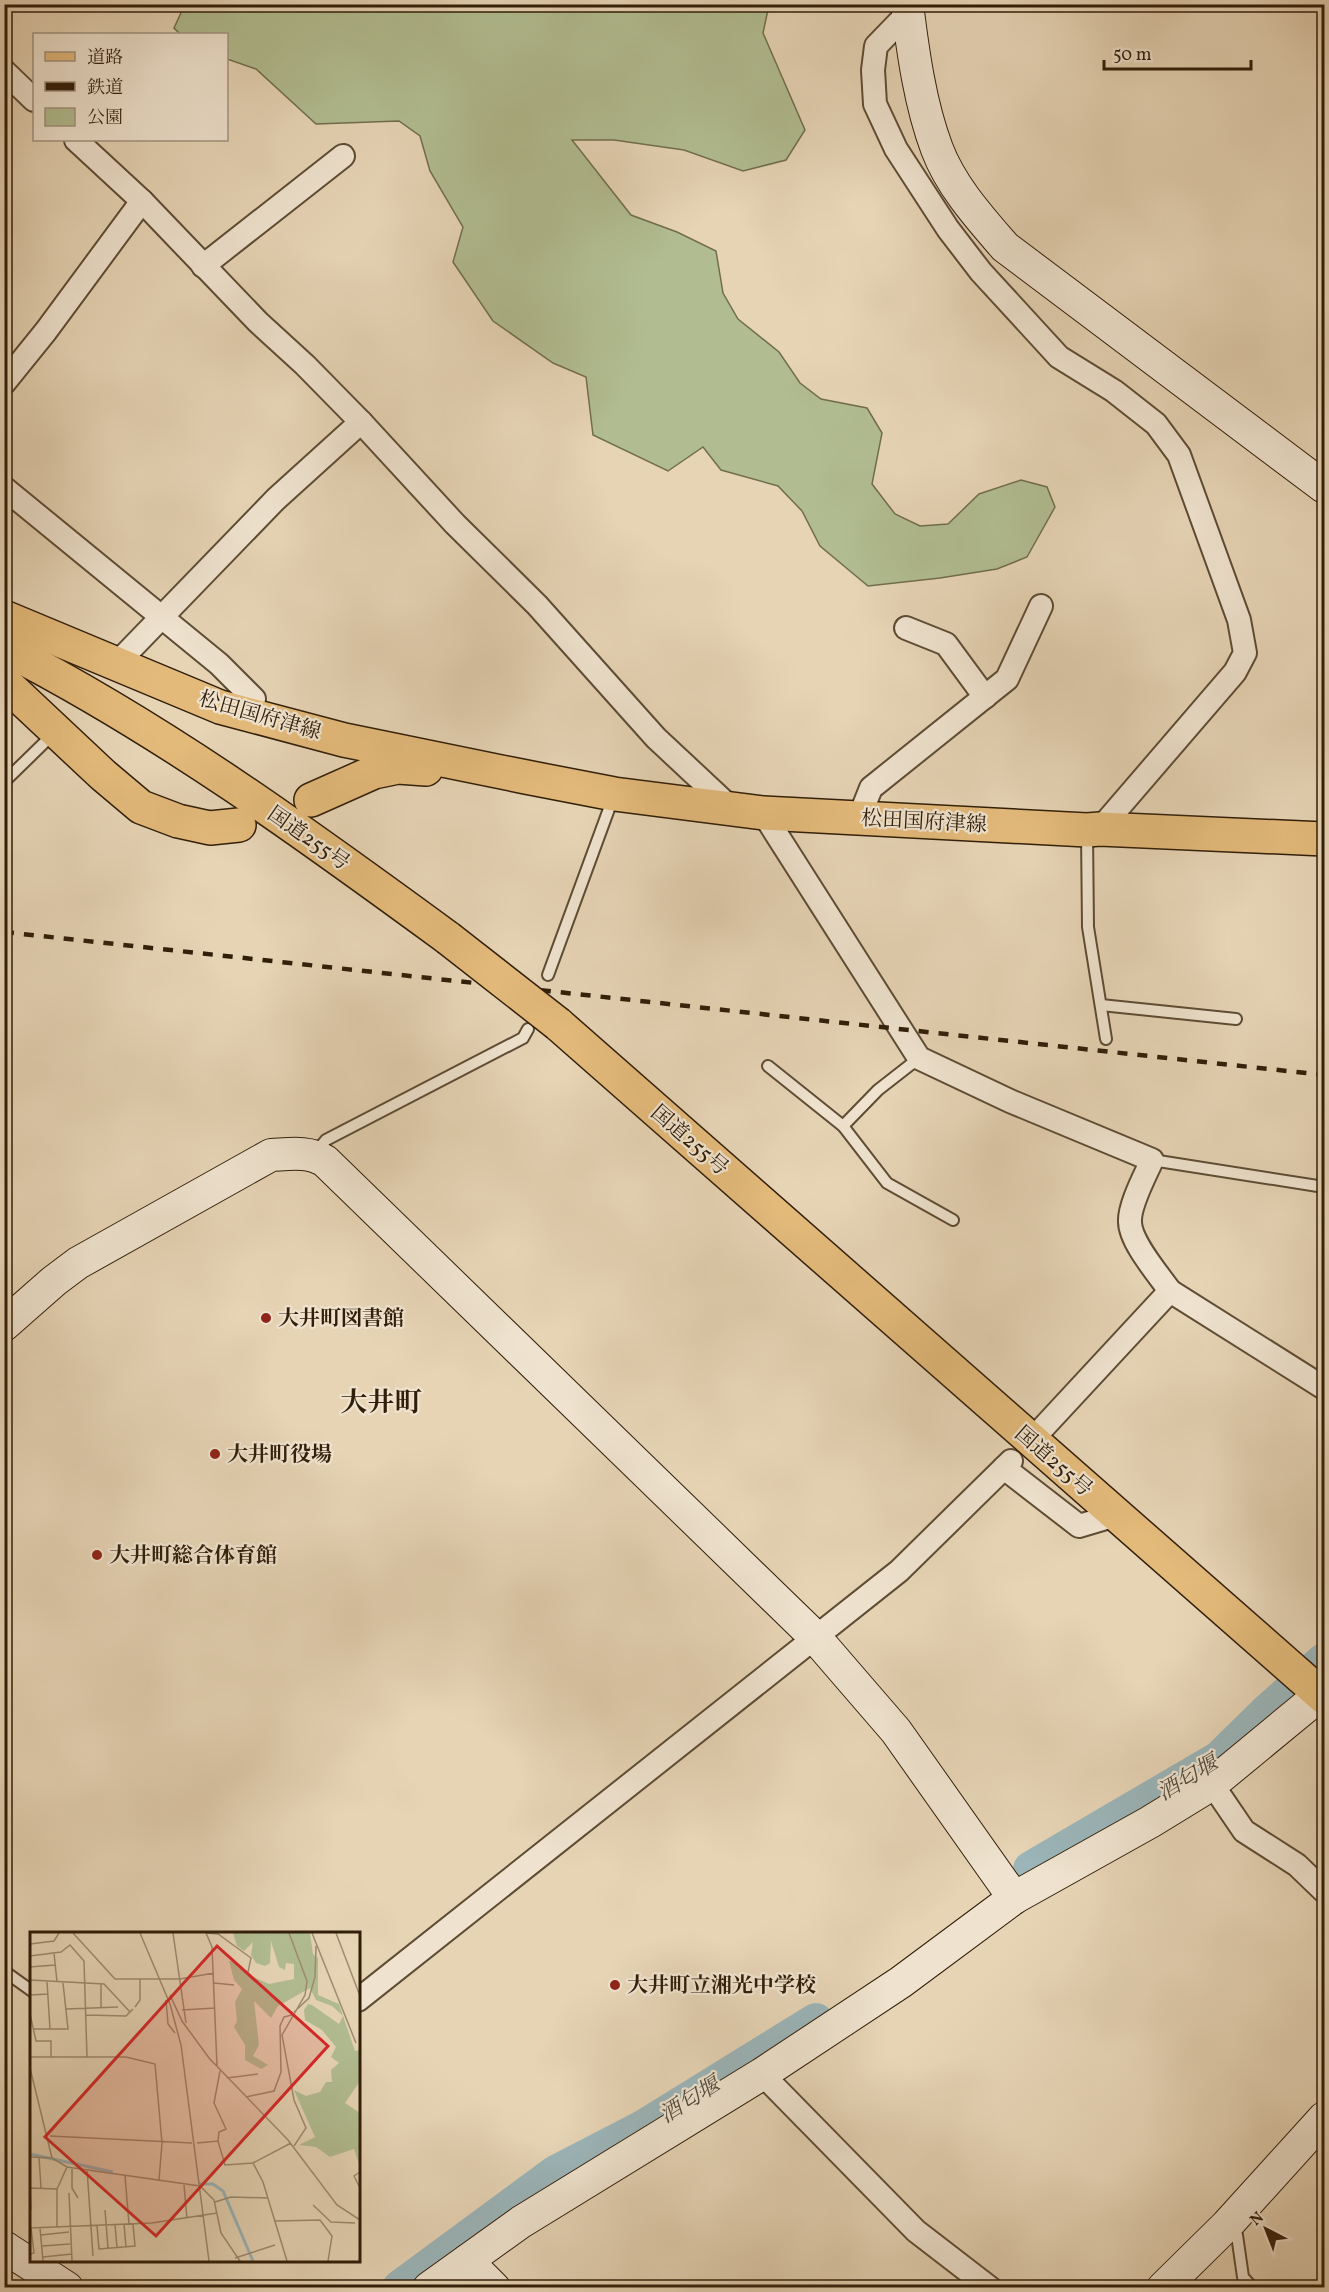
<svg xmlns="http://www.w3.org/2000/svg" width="1329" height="2292" viewBox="0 0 1329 2292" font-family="Vollkorn,'Noto Serif JP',serif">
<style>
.green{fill:#b1bd91;stroke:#716e4d;stroke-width:1.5}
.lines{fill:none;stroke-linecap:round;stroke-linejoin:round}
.river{stroke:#9bb5b9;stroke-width:36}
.lane-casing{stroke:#5e4c34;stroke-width:14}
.street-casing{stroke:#5e4c34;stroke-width:26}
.secondary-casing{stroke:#311e09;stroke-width:34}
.primary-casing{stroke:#311e09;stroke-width:36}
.highway-casing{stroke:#311e09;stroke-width:36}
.lane{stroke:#efe3cf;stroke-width:10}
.street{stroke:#efe3cf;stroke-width:22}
.secondary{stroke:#efe3cf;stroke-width:32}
.primary{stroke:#e3ba7a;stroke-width:33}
.highway{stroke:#e3ba7a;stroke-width:33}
.rail{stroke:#311e09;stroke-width:4.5;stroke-dasharray:10 10;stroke-linecap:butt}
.highway-bridge-casing{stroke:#311e09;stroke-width:36;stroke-linecap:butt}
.highway-bridge{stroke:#e3ba7a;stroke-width:33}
.poi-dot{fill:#8f2418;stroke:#efe3cf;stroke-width:2}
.labels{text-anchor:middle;stroke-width:4.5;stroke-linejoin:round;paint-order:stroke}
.street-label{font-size:21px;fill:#311e09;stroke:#efe3cf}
.poi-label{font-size:21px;font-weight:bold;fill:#311e09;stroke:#efe3cf;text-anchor:start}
.water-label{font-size:22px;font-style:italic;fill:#514b3e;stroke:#efe3cf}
.district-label{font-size:27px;font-weight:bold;fill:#311e09;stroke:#efe3cf}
.inset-river{fill:none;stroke:#9bb5b9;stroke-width:3}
.inset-road{fill:none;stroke:#9e8b70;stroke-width:1.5}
.view{fill:#d62828;fill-opacity:0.15;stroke:#d62828;stroke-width:3}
.inset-edge{fill:none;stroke:#311e09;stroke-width:3}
</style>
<rect width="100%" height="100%" fill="#e6d4b5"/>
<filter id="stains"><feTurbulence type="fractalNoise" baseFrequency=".00333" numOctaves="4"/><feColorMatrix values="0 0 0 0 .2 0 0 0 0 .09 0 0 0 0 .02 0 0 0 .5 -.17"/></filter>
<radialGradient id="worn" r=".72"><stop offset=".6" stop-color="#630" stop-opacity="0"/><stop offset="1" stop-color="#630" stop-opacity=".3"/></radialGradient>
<!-- green -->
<polygon class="green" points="185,4 336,4 368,9 386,4 769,5 763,33 805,130 786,160 743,171 684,150 614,140 572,140 631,215 677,232 716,251 723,293 738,319 779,352 800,383 821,399 867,408 882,433 872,484 895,514 920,526 948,524 979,494 1021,480 1047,487 1055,507 1027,557 997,569 940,578 868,586 820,546 802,511 778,486 721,470 703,447 668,471 593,435 586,377 553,363 493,321 453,262 463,227 430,171 420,136 399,121 316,124 256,69 227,59 226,34 180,34 174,28"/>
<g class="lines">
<!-- river -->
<g class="river">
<polyline points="1031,1869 1219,1759 1265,1714 1324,1661"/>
<polyline points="400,2288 556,2173 643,2128 816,2021"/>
</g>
<defs>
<g id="lane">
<polyline points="4,782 45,742"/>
<polyline points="1087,833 1088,927 1106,1039"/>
<polyline points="548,975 613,798"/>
<polyline points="1101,1005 1236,1019"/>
<polyline points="768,1066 843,1126 887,1183 953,1220"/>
<polyline points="843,1126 878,1090 919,1058"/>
<polyline points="316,1152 326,1140 523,1038 528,1029"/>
<polyline points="1152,1160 1324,1187"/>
<polyline points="4,1971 32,1991"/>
<polyline points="1229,2227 1237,2235 1243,2277 1253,2288"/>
</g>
<g id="street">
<polyline points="908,13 876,46 873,70 875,104 896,149 948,229 981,272 1059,357 1114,391 1156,424 1179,455 1239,620 1245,653 1235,672 1100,829"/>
<polyline points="4,71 34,100"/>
<polyline points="76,140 142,201 258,322 305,365 361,422 455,524 537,605 656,738 732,809"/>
<polyline points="203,266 343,156"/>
<polyline points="4,383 46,331 142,201"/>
<polyline points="4,488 219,664 254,699"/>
<polyline points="906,628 946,644 985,697"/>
<polyline points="123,657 276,499 361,422"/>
<path d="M763,813L919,1058L1010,1101L1152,1160C1145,1176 1129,1205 1130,1222C1130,1242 1159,1275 1170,1291"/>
<polyline points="859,818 871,788 1007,679 1041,606"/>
<polyline points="1041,1430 1170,1291 1324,1388"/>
<polyline points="1004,1468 1079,1526 1116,1515"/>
<polyline points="1212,1784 1244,1831 1297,1865 1324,1891"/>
<polyline points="358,2000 899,1571 1011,1461"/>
<polyline points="762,2074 916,2231 990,2288"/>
</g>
<g id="secondary">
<path d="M907,4C913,52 920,104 937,149C951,186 979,217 1005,247L1324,487"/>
<path d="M4,1325L54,1281L78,1263L271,1155C291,1154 308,1151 325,1161L814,1636L896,1731L1014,1898"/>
<polyline points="4,2247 67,2288"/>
<polyline points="467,2261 494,2288"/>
<polyline points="429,2288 521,2222 762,2074 901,1982 1014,1898 1150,1822 1212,1784 1321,1694 1324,1694"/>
<polyline points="1163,2288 1227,2225 1324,2118"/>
</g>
<g id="primary">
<polyline points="4,617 220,707 344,740 526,777 614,794 763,813 1087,830 1100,829 1324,839"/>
<polyline points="4,682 103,775 141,807 178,821 210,828 239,825"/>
<polyline points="311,800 374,772 398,767 426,769"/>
</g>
<g id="highway">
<path d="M4,648C162,729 306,834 448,938"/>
<polyline points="558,1024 1324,1697"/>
</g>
</defs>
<!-- lane casing -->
<use href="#lane" class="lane-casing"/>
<!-- street casing -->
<use href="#street" class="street-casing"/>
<!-- secondary casing -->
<use href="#secondary" class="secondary-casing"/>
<!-- primary casing -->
<use href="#primary" class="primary-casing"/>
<!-- highway casing -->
<use href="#highway" class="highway-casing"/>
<!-- lane -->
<use href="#lane" class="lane"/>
<!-- street -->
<use href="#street" class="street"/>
<!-- secondary -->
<use href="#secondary" class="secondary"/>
<!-- primary -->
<use href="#primary" class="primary"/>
<!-- highway -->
<use href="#highway" class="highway"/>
<!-- rail -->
<polyline class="rail" points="4,932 1324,1075"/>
<defs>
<polyline id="highway-bridge" points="448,938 558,1024"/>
</defs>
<!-- highway-bridge casing -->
<use href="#highway-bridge" class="highway-bridge-casing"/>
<!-- highway-bridge -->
<use href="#highway-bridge" class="highway-bridge"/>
</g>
<!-- markers -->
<g class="poi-dot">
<circle cx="266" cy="1318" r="6"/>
<circle cx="215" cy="1454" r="6"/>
<circle cx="97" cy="1555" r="6"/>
<circle cx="615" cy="1985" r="6"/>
</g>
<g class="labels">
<!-- street labels -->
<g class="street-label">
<text transform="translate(260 715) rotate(16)" y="7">松田国府津線</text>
<text transform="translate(924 821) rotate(3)" y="7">松田国府津線</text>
<text transform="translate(309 838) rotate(35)" y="7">国道255号</text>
<text transform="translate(690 1140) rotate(41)" y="7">国道255号</text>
<text transform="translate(1054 1461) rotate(41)" y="7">国道255号</text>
</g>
<!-- poi labels -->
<g class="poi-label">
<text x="278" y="1325">大井町図書館</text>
<text x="227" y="1461">大井町役場</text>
<text x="109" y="1562">大井町総合体育館</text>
<text x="627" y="1992">大井町立湘光中学校</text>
</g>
<!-- water labels -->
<g class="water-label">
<text transform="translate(1187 1777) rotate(-31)" y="8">酒匂堰</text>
<text transform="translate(689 2099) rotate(-32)" y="8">酒匂堰</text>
</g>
<!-- district labels -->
<g class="district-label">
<text x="381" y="1411">大井町</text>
</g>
</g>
<!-- overview -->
<g transform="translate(30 1932)">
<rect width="330" height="330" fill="#e6d4b5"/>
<path d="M203,1H280L283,22L288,26V63L309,72L325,119L330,118V149L315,171L330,181V235L324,217L300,225L286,215L269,213L285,205L264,158L276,164L290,160L296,150H302L301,138L309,131L301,125L306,115L292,98L275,88L274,78L278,72L282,73L309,92L313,84L302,74L286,68L280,56L248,74L241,86L224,69L229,113L223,124L238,133L231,137L215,128V113L204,95L207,89L205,70L212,57L204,48L199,29H205L217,42L239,52L264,47V32L256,31L255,38L249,35L241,9L240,31L235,34L226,31L221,23L223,10L214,19L207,14Z" fill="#b1bd91"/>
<path class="inset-river" d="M0,222L83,240M169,252H183L193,259L223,329"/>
<path class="inset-road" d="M43,1L85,47H110M110,1L140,72L151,113L179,329M143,1L156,91M176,1L182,15L187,134M177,1L188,2L221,26L218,40M259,1L277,49L275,63L252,103L264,168L276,196L264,214M282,1L326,111M306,1L330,64M0,12L24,9L29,1M24,21L27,50M0,24L31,20L40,13L54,29L57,125M0,35L25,33M0,48L74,52L100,80L103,77M17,50L20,97M184,51L204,53M71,52V76M0,63L18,62M140,63L152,89L179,126L258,208L307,273L330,288M136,68L138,92L145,101M105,75L110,68V47H150L184,41M36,77L88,75M152,78L185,76M264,80L279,66L285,45L286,14M0,82L6,109H21V125M56,83L96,84L100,80M3,97H38L33,51M0,125H96L125,132L132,211L129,248M0,136L22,226M197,146L228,142M216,165L244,159L251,140L250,94L254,85L262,83M20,204L162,211M188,209L189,200L196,197L184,171L190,139M167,211L188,209L195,233L223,231L261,211M0,225L22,226L37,235L170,254L184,268L191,301L210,329M9,225L11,256M223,231L233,250L257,329M42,235V256L48,266M57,237L63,324M330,240L324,244L330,256M95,244L99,292M154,253L157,287M0,256L27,257V295M0,256L1,278M27,257L37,235M39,261L42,329M185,270L201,265L238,266M283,273L301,290L325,291M75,278L78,316M245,289L290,288L302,304L298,329M94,292L96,315M85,293L87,316M67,294L69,317L105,314L103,292M0,296L122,291L187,281M10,296L13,329M11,303L39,300M12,314L40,312M0,322L4,321L1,296M13,325L42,322M205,326L245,313"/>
<path class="view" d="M187,14L298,114L126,304L15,205Z"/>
<rect width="330" height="330" class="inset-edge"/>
</g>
<!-- margin -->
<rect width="1329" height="2292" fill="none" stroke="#e6d4b5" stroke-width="24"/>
<rect x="6" y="6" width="1317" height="2280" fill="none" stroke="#311e09" stroke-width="3"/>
<rect x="12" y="12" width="1305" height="2268" fill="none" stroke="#311e09" stroke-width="1.5"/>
<!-- legend -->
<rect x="33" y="33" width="195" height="108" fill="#efe3cf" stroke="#a39480" stroke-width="1.5"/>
<rect x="45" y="52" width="30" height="9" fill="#e3ba7a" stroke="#a39480" stroke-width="1.5"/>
<text x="87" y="63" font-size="18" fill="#311e09">道路</text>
<rect x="45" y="82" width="30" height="9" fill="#311e09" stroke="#a39480" stroke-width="1.5"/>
<text x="87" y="93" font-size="18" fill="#311e09">鉄道</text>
<rect x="45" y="108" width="30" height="18" fill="#b1bd91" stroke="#a39480" stroke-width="1.5"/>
<text x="87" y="123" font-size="18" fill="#311e09">公園</text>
<!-- north arrow -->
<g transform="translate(1266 2229) rotate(318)" stroke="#efe3cf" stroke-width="4.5" paint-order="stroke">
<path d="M0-4.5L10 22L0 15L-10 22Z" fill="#311e09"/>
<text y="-9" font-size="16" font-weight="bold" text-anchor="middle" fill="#311e09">N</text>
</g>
<!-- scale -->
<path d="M1104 60v9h147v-9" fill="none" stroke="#311e09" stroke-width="3"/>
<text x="1113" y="60" font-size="18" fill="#311e09" stroke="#efe3cf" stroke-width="4.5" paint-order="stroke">50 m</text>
<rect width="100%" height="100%" filter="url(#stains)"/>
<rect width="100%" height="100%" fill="url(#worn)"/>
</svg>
